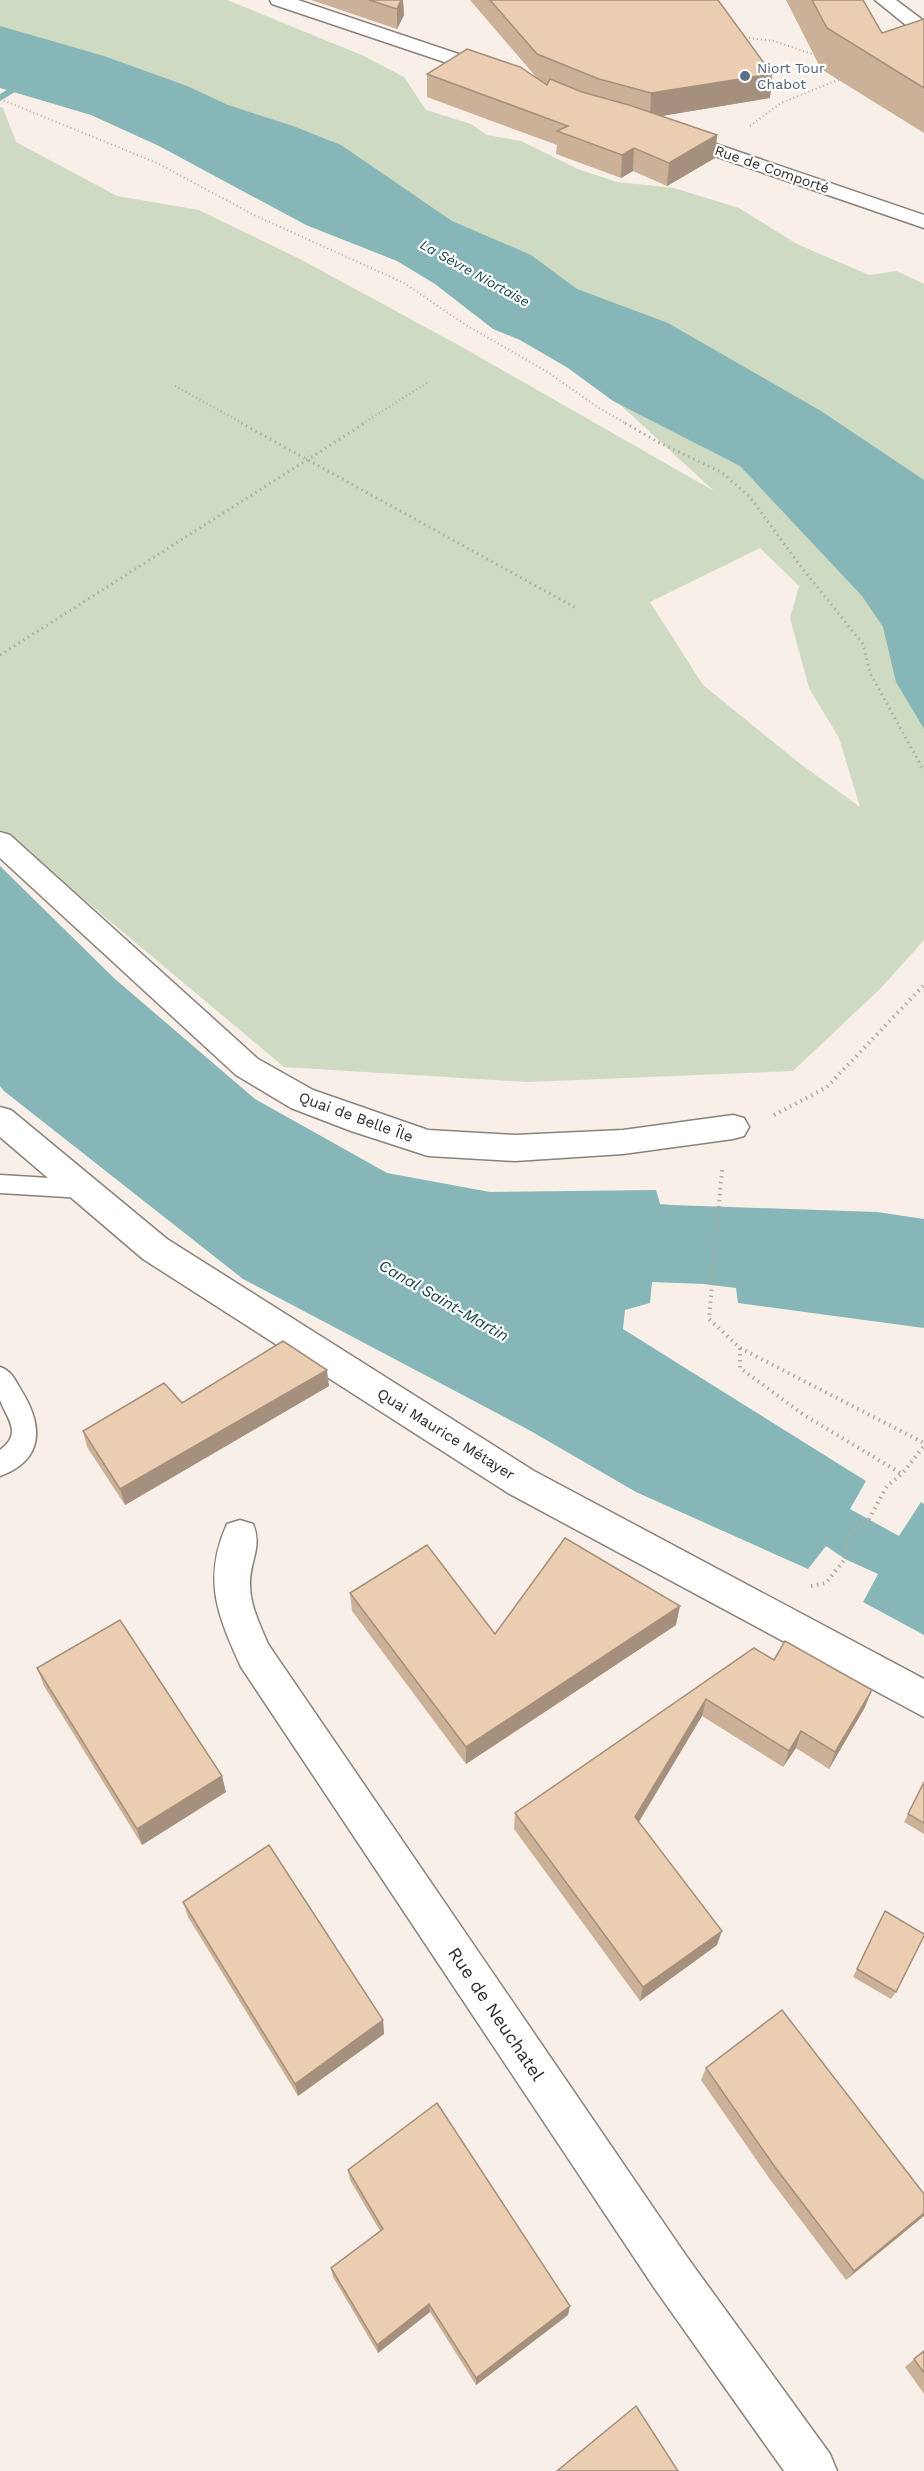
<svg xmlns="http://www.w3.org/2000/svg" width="924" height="2471" viewBox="0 0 924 2471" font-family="'Work Sans',sans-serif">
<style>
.green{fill:#cfdac3;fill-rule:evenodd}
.water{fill:#86b6b8}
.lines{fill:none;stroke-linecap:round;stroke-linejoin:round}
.stream{fill:#86b6b8;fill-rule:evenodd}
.lane-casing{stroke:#89827b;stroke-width:3}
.street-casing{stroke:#89827b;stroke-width:3}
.secondary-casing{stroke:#89827b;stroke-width:3}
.path-far2{stroke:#b1aaa4;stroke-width:2;stroke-dasharray:1 3;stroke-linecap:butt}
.path-far1{stroke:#b1aaa4;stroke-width:3;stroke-dasharray:1.5 4;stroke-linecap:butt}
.path{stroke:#b1aaa4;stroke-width:4;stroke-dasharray:1.5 4.5;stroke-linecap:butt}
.lane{fill:#fff;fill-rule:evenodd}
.street{fill:#fff;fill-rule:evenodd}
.secondary{fill:#fff;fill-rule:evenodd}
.wall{fill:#cab198}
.shaded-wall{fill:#a4907c}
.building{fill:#ebceb1;stroke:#a4907c;stroke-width:1.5}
.service-dot{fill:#5c6f8a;stroke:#fff;stroke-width:2}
.labels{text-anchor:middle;stroke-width:4.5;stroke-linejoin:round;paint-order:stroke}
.far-service-label{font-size:14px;fill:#4e5e75;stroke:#fff;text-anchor:start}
.far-street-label{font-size:14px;fill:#2c2926;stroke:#fff}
.far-water-label{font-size:14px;font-style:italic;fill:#0f3e40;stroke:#fff}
.street-label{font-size:15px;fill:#2c2926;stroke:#fff}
.water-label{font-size:16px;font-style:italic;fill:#0f3e40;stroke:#fff}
.near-street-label{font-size:18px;fill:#2c2926;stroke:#fff}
</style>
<rect width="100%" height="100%" fill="#f8f0e8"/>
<!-- green -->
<path class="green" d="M0,0H227L364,56L404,77L426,110L471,124L487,135L521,141L578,169L617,182L674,188L739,208L797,244L869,275L897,271L924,284V940L881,988L793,1071L528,1082L284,1067L0,829V107L3,108L16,142L117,196L199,210L300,259L462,347L714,491L494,289L0,31ZM760,548L799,586L790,618L809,688L839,738L860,807L798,762L703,685L650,602Z"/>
<!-- water -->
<g class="water">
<polygon points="0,26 104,56 187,86 228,105 293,126 341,145 452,221 531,255 577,289 668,323 821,411 924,480 924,729 896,682 883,627 862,596 740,466 613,401 568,368 520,340 493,329 435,284 397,261 306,225 159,146 91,115 0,88"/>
<polygon points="0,866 115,979 255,1099 387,1173 490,1192 656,1190 660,1204 672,1205 877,1212 924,1219 924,1328 738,1303 736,1288 703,1284 652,1282 650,1303 625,1310 623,1329 866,1481 850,1509 899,1536 921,1502 924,1504 924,1635 863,1602 878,1574 845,1559 826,1546 808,1569 636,1492 529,1430 243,1279 4,1091 0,1086"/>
</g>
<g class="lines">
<!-- stream -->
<polygon class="stream" points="27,78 35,80 0,101 0,94"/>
<defs>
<g id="lane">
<polygon points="0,1175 83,1180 91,1182 95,1189 91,1196 83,1198 0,1193"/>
<path d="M0,1367C12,1371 15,1380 21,1390C43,1425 45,1460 0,1476V1450C23,1433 7,1419 0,1400C0,1391 0,1377 0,1367Z"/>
</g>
<g id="street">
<polygon points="875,0 896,0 924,21 924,36 917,34"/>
<polygon points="0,832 10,835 258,1059 313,1090 428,1130 515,1135 623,1130 733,1115 744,1118 749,1127 744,1136 733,1139 623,1154 515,1161 428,1156 351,1131 291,1108 236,1075 0,858"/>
<polygon points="0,1107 11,1110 167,1239 534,1471 924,1679 924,1717 508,1493 143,1259 0,1137"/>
<path d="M240,1520L253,1524C263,1547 249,1562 250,1585C250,1605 260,1625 268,1644L687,2257L830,2454L837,2471H784L655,2289L241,1667C218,1616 202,1580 227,1524Z"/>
</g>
<g id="secondary">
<polygon points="270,0 298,0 500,68 503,72 500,76 486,76 272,4"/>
<polygon points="672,129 924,215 924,228 665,139 662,135 665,131"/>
</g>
</defs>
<!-- lane casing -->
<use href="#lane" class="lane-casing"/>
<!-- street casing -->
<use href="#street" class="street-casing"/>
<!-- secondary casing -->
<use href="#secondary" class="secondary-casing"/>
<!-- path-far2 -->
<g class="path-far2">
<polyline points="741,37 774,41 818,56"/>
<polyline points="0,99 157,163 254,215 404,283 466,325 546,371 599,408 627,424"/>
<polyline points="750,126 781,103 840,79"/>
<polyline points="175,386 244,424"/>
<polyline points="362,424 430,381"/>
</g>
<!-- path-far1 -->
<g class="path-far1">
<polyline points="241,423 576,608"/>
<polyline points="625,423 658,442 721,472 749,496 802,568 863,644 870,673 924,771"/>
<polyline points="0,655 365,423"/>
</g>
<!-- path -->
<g class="path">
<polyline points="774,1115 827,1087 924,985"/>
<polyline points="722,1170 709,1319 740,1348 924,1443"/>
<polyline points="740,1348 740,1368 804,1415 902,1474"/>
<polyline points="811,1586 826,1583 845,1559 848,1535 869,1519 887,1486 902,1474 924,1446"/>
</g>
<!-- lane -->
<use href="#lane" class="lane"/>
<!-- street -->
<use href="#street" class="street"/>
<!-- secondary -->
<use href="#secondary" class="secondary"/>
</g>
<!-- wall -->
<g class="wall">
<polygon points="311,0 403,0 404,15 397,29"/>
<polygon points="470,0 718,0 772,74 770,98 660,116 717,135 715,158 667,186 633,171 621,178 556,154 557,145 427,97 427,74 536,77"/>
<polygon points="786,0 863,0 882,33 924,19 924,133 821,69"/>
<polygon points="329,1386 125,1505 87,1447 83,1431 182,1403"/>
<polygon points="350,1593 495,1634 676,1625 466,1764 352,1611"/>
<polygon points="774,1660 865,1707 829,1769 796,1748 783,1767 702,1716 639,1822 717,1945 640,2001 514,1829 515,1813"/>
<polygon points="37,1668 226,1792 142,1845 44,1686"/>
<polygon points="924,1782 924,1834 904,1822"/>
<polygon points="183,1902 383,2020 384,2034 298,2096 188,1917"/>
<polygon points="885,1911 896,1992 891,1999 853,1977"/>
<polygon points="706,2068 924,2194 846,2280 769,2178 701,2080"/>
<polygon points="348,2170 568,2315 476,2385 430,2312 378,2353 333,2277 331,2268 380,2231 350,2180"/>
<polygon points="924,2351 924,2394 905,2367"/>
</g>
<!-- shaded-wall -->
<g class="shaded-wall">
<polygon points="401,0 403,0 404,15 397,29 397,9"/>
<polygon points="772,74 770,98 650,118 651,93"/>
<polygon points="717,135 715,158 667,186 669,163"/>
<polygon points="634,148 633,171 621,178 622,155"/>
<polygon points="327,1370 329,1386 125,1505 120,1489"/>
<polygon points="680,1606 676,1625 466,1764 466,1747"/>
<polygon points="872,1690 865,1707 829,1769 835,1752"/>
<polygon points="706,1699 702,1716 632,1833 635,1817"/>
<polygon points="801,1731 796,1748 783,1767 789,1751"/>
<polygon points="222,1776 226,1792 142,1845 137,1829"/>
<polygon points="722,1931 717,1945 640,2001 643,1987"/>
<polygon points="383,2020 384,2034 298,2096 295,2084"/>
<polygon points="924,2213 924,2216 846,2280 854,2271"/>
<polygon points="429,2304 430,2312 378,2353 377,2345"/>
<polygon points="570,2306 568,2315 476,2385 476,2378"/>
</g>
<!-- building -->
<g class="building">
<polygon points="369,0 401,0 397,9"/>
<polygon points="490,0 718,0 772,74 651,93 599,79 537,54"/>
<polygon points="812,0 863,0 882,33 924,19 924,88 827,28"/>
<polygon points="467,49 520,67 547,85 550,79 582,92 629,105 717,135 669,163 634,148 622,155 557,131 568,126 427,74"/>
<polygon points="283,1341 327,1370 120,1489 83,1431 164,1383 182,1403"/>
<polygon points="565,1538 680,1606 466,1747 350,1593 427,1545 495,1634"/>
<polygon points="120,1620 222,1776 137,1829 37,1668"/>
<polygon points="785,1641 872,1690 835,1752 801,1731 789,1751 706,1699 635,1817 722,1931 643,1987 515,1813 754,1648 774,1660"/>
<polygon points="924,1782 924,1823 908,1814"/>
<polygon points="269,1845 383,2020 295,2084 183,1902"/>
<polygon points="885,1911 924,1934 924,1936 896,1992 857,1969"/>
<polygon points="782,2010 924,2194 924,2213 854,2271 775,2167 706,2068"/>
<polygon points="437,2103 570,2306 476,2378 429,2304 377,2345 331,2268 383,2229 348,2170"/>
<polygon points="924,2351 924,2373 914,2359"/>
<polygon points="636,2406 678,2471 557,2471"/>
</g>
<!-- markers -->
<circle class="service-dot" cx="745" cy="76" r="6"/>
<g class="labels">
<!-- far-service labels -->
<g class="far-service-label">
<text x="757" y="73">Niort Tour<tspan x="757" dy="16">Chabot</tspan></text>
</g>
<!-- far-street labels -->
<g class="far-street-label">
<text transform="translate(772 169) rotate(19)" y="5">Rue de Comporté</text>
</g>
<!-- far-water labels -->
<g class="far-water-label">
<text transform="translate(475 273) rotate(29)" y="5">La Sèvre Niortaise</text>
</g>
<!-- street labels -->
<g class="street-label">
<text transform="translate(356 1117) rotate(20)" y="5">Quai de Belle Île</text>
<text transform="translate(446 1434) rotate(32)" y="5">Quai Maurice Métayer</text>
</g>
<!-- water labels -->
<g class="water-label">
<text transform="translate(444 1300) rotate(30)" y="6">Canal Saint-Martin</text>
</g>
<!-- near-street labels -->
<g class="near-street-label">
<text transform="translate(496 2014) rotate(56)" y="6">Rue de Neuchatel</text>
</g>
</g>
</svg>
